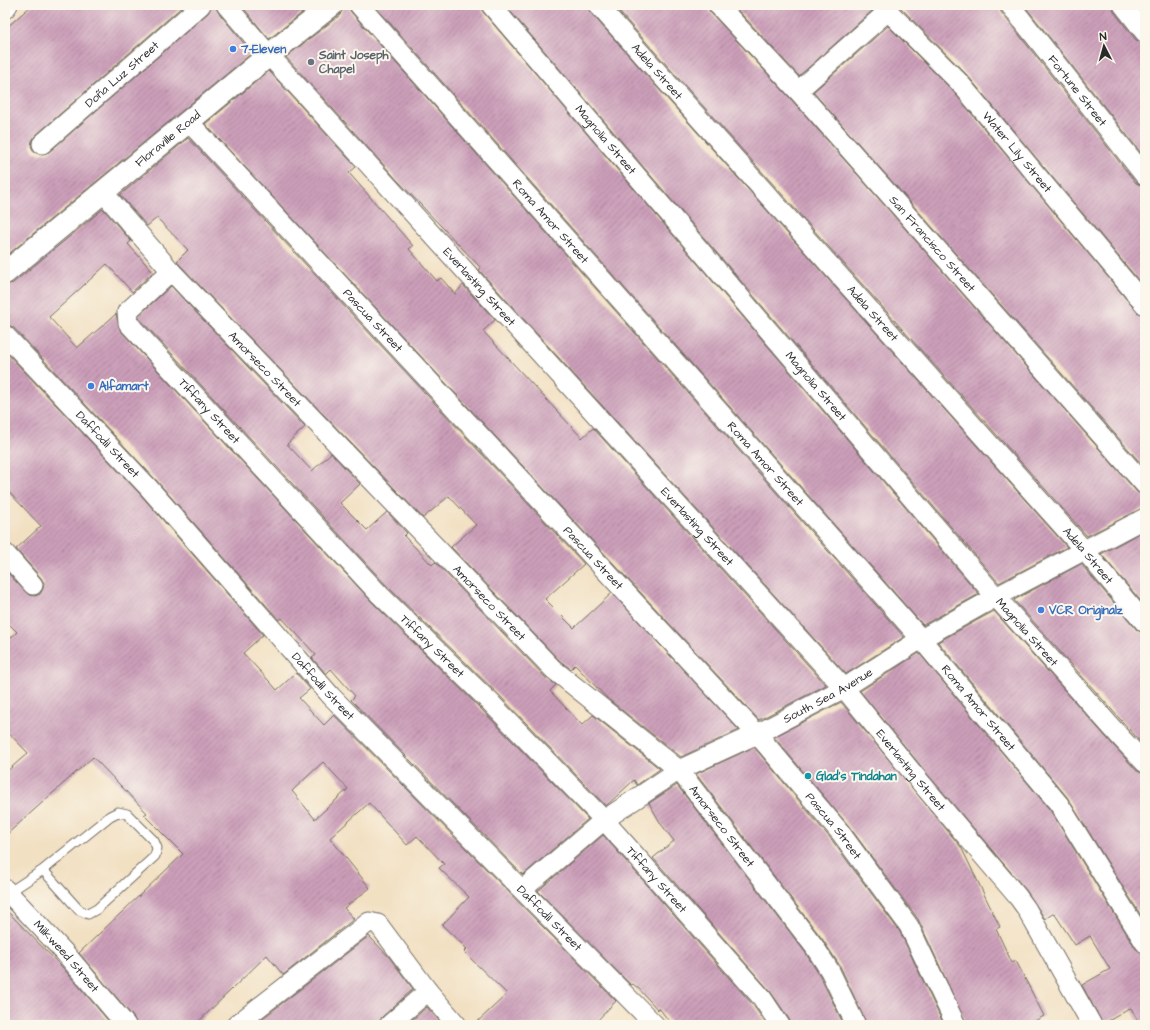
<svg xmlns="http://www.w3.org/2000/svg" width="1150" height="1030" viewBox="0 0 1150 1030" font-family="'Architects Daughter',sans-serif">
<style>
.building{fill:url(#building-hatch);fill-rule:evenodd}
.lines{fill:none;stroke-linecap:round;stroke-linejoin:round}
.lane-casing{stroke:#716a60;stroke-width:11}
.street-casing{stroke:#716a60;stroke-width:21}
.secondary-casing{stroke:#716a60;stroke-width:24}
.lane{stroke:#fff;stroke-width:9}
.street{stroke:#fff;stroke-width:19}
.secondary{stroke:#fff;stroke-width:22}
.shop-dot{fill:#3f7fe0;stroke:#fbf7ec;stroke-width:1.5}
.worship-dot{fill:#6b7280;stroke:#fbf7ec;stroke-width:1.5}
.culture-dot{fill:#0f9aa8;stroke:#fbf7ec;stroke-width:1.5}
.labels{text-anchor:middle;stroke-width:4;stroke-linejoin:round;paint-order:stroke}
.shop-label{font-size:12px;font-weight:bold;fill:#366cbe;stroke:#fbf7ec;text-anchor:start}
.worship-label{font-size:12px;font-weight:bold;fill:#5b616d;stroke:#fbf7ec;text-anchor:start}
.street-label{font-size:12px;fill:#2b2b2b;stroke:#fbf7ec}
.culture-label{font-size:12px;font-weight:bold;fill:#0d838f;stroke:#fbf7ec;text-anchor:start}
</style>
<defs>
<pattern id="building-hatch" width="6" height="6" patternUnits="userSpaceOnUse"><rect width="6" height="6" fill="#cc9fb9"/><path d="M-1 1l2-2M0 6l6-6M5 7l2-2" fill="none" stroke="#a68297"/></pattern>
</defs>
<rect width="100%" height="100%" fill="#fbf7ec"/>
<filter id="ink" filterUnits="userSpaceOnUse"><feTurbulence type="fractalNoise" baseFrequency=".025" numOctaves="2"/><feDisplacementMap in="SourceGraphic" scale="8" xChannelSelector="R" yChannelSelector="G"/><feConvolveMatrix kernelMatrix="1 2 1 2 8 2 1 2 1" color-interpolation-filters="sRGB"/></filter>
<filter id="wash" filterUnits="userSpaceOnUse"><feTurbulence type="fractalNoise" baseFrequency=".012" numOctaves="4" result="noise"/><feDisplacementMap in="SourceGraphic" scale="16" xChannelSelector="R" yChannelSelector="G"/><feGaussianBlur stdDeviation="0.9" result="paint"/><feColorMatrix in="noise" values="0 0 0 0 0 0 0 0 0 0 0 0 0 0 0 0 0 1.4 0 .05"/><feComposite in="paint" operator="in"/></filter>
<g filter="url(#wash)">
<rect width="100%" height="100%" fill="#f2e0c2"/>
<g id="blocks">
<!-- building -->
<g class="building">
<polygon points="32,5 184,5 35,136 32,141 31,146 34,152 39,154 49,152 208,13 212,5 215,5 218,12 252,53 5,257 5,29"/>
<polygon points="241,5 312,5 269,39"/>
<polygon points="344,5 348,5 351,12 904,637 846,674 479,270 481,268 400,183 286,57 340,15"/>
<polygon points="374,5 480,5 483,12 979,594 923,625"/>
<polygon points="505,5 587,5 590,12 1067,547 999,583"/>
<polygon points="613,5 707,5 710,12 790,98 1137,492 1145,496 1145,507 1087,536"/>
<polygon points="733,5 871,5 873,10 799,76"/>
<polygon points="898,5 999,5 1001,12 1136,183 1145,187 1145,288 967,75"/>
<polygon points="1024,5 1112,5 1114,12 1136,40 1145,44 1145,158"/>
<polygon points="1137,5 1145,5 1145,15"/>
<polygon points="888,26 951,89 1137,312 1145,316 1145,468 813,92"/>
<polygon points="269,71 356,167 349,173 413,246 409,249 437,281 441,278 455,294 463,285 495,320 483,331 582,438 593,428 826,685 759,720 205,124"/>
<polygon points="188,138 584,564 545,599 574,628 612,593 739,730 681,757 608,699 575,665 571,669 560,661 451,547 476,525 449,496 423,518 179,264 177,261 188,250 157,218 147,226 120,195"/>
<polygon points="103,209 131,241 128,244 153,272 132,292 107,264 49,317 77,348 116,314 120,330 372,602 483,711 588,819 523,875 351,700 355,696 331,669 326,674 312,658 316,655 282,618 279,620 156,480 13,327 5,324 5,285 13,283"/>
<polygon points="171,286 305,427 287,444 312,471 331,453 360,484 340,503 367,530 387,512 407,533 404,536 432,565 435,562 545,677 556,685 550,691 582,725 593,715 660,769 637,785 634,780 606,806 499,695 388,587 139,318 138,316"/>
<path d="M5,351L140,494L263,635L243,653L270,682L277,690L296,673L310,689L299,698L324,725L334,715L616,1001L593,1025H474L507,994L464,952L467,949L442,925L469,897L439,868L444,864L417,836L407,845L369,803L330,838L370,888L344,908L354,919L283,975L267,955L195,1025H137L134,1018L79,953L183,854L144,815L147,813L93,757L5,836V773L28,753L5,729V643L17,632L5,620V570L29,595L35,596L40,594L43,589L44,583L41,578L16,549L41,526L5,488ZM323,762L348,789L315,819L292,791Z"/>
<polygon points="1145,530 1145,606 1101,554"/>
<polygon points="1081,564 1137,630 1145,634 1145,747 1014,600"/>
<polygon points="994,611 1114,746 1137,771 1145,774 1145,922 1067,797 938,642"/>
<polygon points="919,653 1050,810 1136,949 1145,954 1145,1025 1140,1025 1131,1008 1103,1024 1082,985 1110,969 1090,936 1075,945 1054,913 1045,919 1026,890 924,770 860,691"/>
<polygon points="841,702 961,847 1000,927 996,929 1012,963 1016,961 1044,1016 1027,1025 967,1025 918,919 848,825 774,737"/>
<polygon points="754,747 831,839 900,932 944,1025 867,1025 840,966 823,940 696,774"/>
<polygon points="677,785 805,952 820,976 844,1025 791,1025 789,1019 770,991 653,858 674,841 661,824 649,803"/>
<polygon points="603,835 753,1005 767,1025 672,1025 659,1008 658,1010 639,989 633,984 631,985 538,891"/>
<polygon points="5,909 63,968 112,1025 5,1025"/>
<polygon points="369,936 389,957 413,989 382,1017 378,1025 254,1025"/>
<polygon points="427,1007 443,1025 406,1025"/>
</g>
</g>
</g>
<g filter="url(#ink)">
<use href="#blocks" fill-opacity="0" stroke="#716a60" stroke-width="1"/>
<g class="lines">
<defs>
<polyline id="lane" points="8,893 43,870 110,816 118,812 127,814 154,841 157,848 155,856 97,909 88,914 79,910 43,870"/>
<g id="street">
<path id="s1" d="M226,5L269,55L844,688L916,777L1018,897L1026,908L1092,1025"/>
<path id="s2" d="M359,5L921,639L1059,804L1145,943"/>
<path id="s3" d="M491,5L996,597L1122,739L1145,763"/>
<path id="s4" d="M598,5L1084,550L1145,623"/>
<path id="s5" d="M718,5L798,91L1145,485"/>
<path id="s6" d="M882,5L959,82L1145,305"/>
<path id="s7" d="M1010,5L1145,176"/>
<polyline points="1123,5 1145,33"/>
<polyline points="5,9 8,5"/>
<polyline points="798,91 888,11"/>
<path id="s8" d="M188,121L757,734L840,832L909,926L956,1025"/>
<path id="s9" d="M42,144L201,5"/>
<path id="s10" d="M103,192L171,271L553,669L679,770L814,946L830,971L856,1025"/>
<path id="s11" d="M171,271L127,312L128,323L380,595L491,703L604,820L762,998L780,1025"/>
<path id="s12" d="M5,335L148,487L331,696L655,1025"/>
<polyline points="5,553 33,585"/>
<path id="s13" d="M5,889L65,953L126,1025"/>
<path id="s14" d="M523,889L604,820L679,770L757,734L844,688L921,639L996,597L1145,518"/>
<polyline points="236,1025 369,922 378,924 428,991 457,1025"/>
<polyline points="389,1025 428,991"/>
</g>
<g id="secondary">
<path id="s15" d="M5,273L269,55L332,5"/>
</g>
</defs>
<!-- lane casing -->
<use href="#lane" class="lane-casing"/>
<!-- street casing -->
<use href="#street" class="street-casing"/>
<!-- secondary casing -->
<use href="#secondary" class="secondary-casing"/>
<!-- lane -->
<use href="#lane" class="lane"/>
<!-- street -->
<use href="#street" class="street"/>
<!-- secondary -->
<use href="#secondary" class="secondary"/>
</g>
</g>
<!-- markers -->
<g class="shop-dot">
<circle cx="233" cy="49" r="4"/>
<circle cx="91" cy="386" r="4"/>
<circle cx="1041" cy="610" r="4"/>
</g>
<circle class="worship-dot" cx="311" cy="62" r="4"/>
<circle class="culture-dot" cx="808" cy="776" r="4"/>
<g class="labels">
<!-- shop labels -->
<g class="shop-label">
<text x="241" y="53">7-Eleven</text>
<text x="99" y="390">Alfamart</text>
<text x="1049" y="614">VCR Originalz</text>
</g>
<!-- worship labels -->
<g class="worship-label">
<text x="319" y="59">Saint Joseph<tspan x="319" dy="14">Chapel</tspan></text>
</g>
<!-- street labels -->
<g class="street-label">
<text dy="4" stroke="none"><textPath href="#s4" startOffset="89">Adela Street</textPath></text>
<text dy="4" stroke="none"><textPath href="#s9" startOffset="106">Doña Luz Street</textPath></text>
<text dy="4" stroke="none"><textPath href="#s7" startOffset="109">Fortune Street</textPath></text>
<text dy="4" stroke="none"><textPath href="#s15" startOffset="211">Floraville Road</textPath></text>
<text dy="4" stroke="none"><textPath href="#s3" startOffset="177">Magnolia Street</textPath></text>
<text dy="4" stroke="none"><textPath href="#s6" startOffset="200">Water Lily Street</textPath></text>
<text dy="4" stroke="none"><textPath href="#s2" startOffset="289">Roma Amor Street</textPath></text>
<text dy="4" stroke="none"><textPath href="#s5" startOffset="321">San Francisco Street</textPath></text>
<text dy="4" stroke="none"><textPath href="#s1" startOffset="379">Everlasting Street</textPath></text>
<text dy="4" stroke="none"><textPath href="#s4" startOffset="413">Adela Street</textPath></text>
<text dy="4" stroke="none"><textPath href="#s8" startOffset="272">Pascua Street</textPath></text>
<text dy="4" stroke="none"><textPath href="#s10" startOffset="240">Amorseco Street</textPath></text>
<text dy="4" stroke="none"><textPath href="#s3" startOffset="501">Magnolia Street</textPath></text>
<text dy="4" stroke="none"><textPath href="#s11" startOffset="191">Tiffany Street</textPath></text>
<text dy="4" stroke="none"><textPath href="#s12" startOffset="150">Daffodil Street</textPath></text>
<text dy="4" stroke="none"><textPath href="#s2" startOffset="613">Roma Amor Street</textPath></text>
<text dy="4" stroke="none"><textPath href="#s1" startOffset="703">Everlasting Street</textPath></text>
<text dy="4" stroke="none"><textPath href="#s4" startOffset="737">Adela Street</textPath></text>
<text dy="4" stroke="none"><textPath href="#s8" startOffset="596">Pascua Street</textPath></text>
<text dy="4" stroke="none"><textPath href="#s10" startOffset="564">Amorseco Street</textPath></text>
<text dy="4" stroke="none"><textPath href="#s3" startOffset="825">Magnolia Street</textPath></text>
<text dy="4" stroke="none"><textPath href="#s11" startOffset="515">Tiffany Street</textPath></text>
<text dy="4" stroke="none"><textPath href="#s12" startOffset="474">Daffodil Street</textPath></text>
<text dy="4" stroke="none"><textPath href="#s14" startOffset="363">South Sea Avenue</textPath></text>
<text dy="4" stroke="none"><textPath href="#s2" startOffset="937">Roma Amor Street</textPath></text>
<text dy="4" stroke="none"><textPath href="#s1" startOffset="1027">Everlasting Street</textPath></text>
<text dy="4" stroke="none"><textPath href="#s8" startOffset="956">Pascua Street</textPath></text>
<text dy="4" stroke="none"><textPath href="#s10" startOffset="888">Amorseco Street</textPath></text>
<text dy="4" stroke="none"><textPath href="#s11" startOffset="839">Tiffany Street</textPath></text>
<text dy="4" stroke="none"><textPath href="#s12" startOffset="798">Daffodil Street</textPath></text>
<text dy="4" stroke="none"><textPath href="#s13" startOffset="91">Milkweed Street</textPath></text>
</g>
<!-- culture labels -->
<g class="culture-label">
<text x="816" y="780">Glad's Tindahan</text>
</g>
</g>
<!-- margin -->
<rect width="1150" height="1030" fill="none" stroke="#fbf7ec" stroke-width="20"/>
<!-- north arrow -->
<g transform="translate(1104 46) rotate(354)" stroke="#fbf7ec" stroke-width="3" paint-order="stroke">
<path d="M0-3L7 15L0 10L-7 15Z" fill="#2b2b2b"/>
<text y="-6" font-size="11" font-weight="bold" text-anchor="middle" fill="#2b2b2b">N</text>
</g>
</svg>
